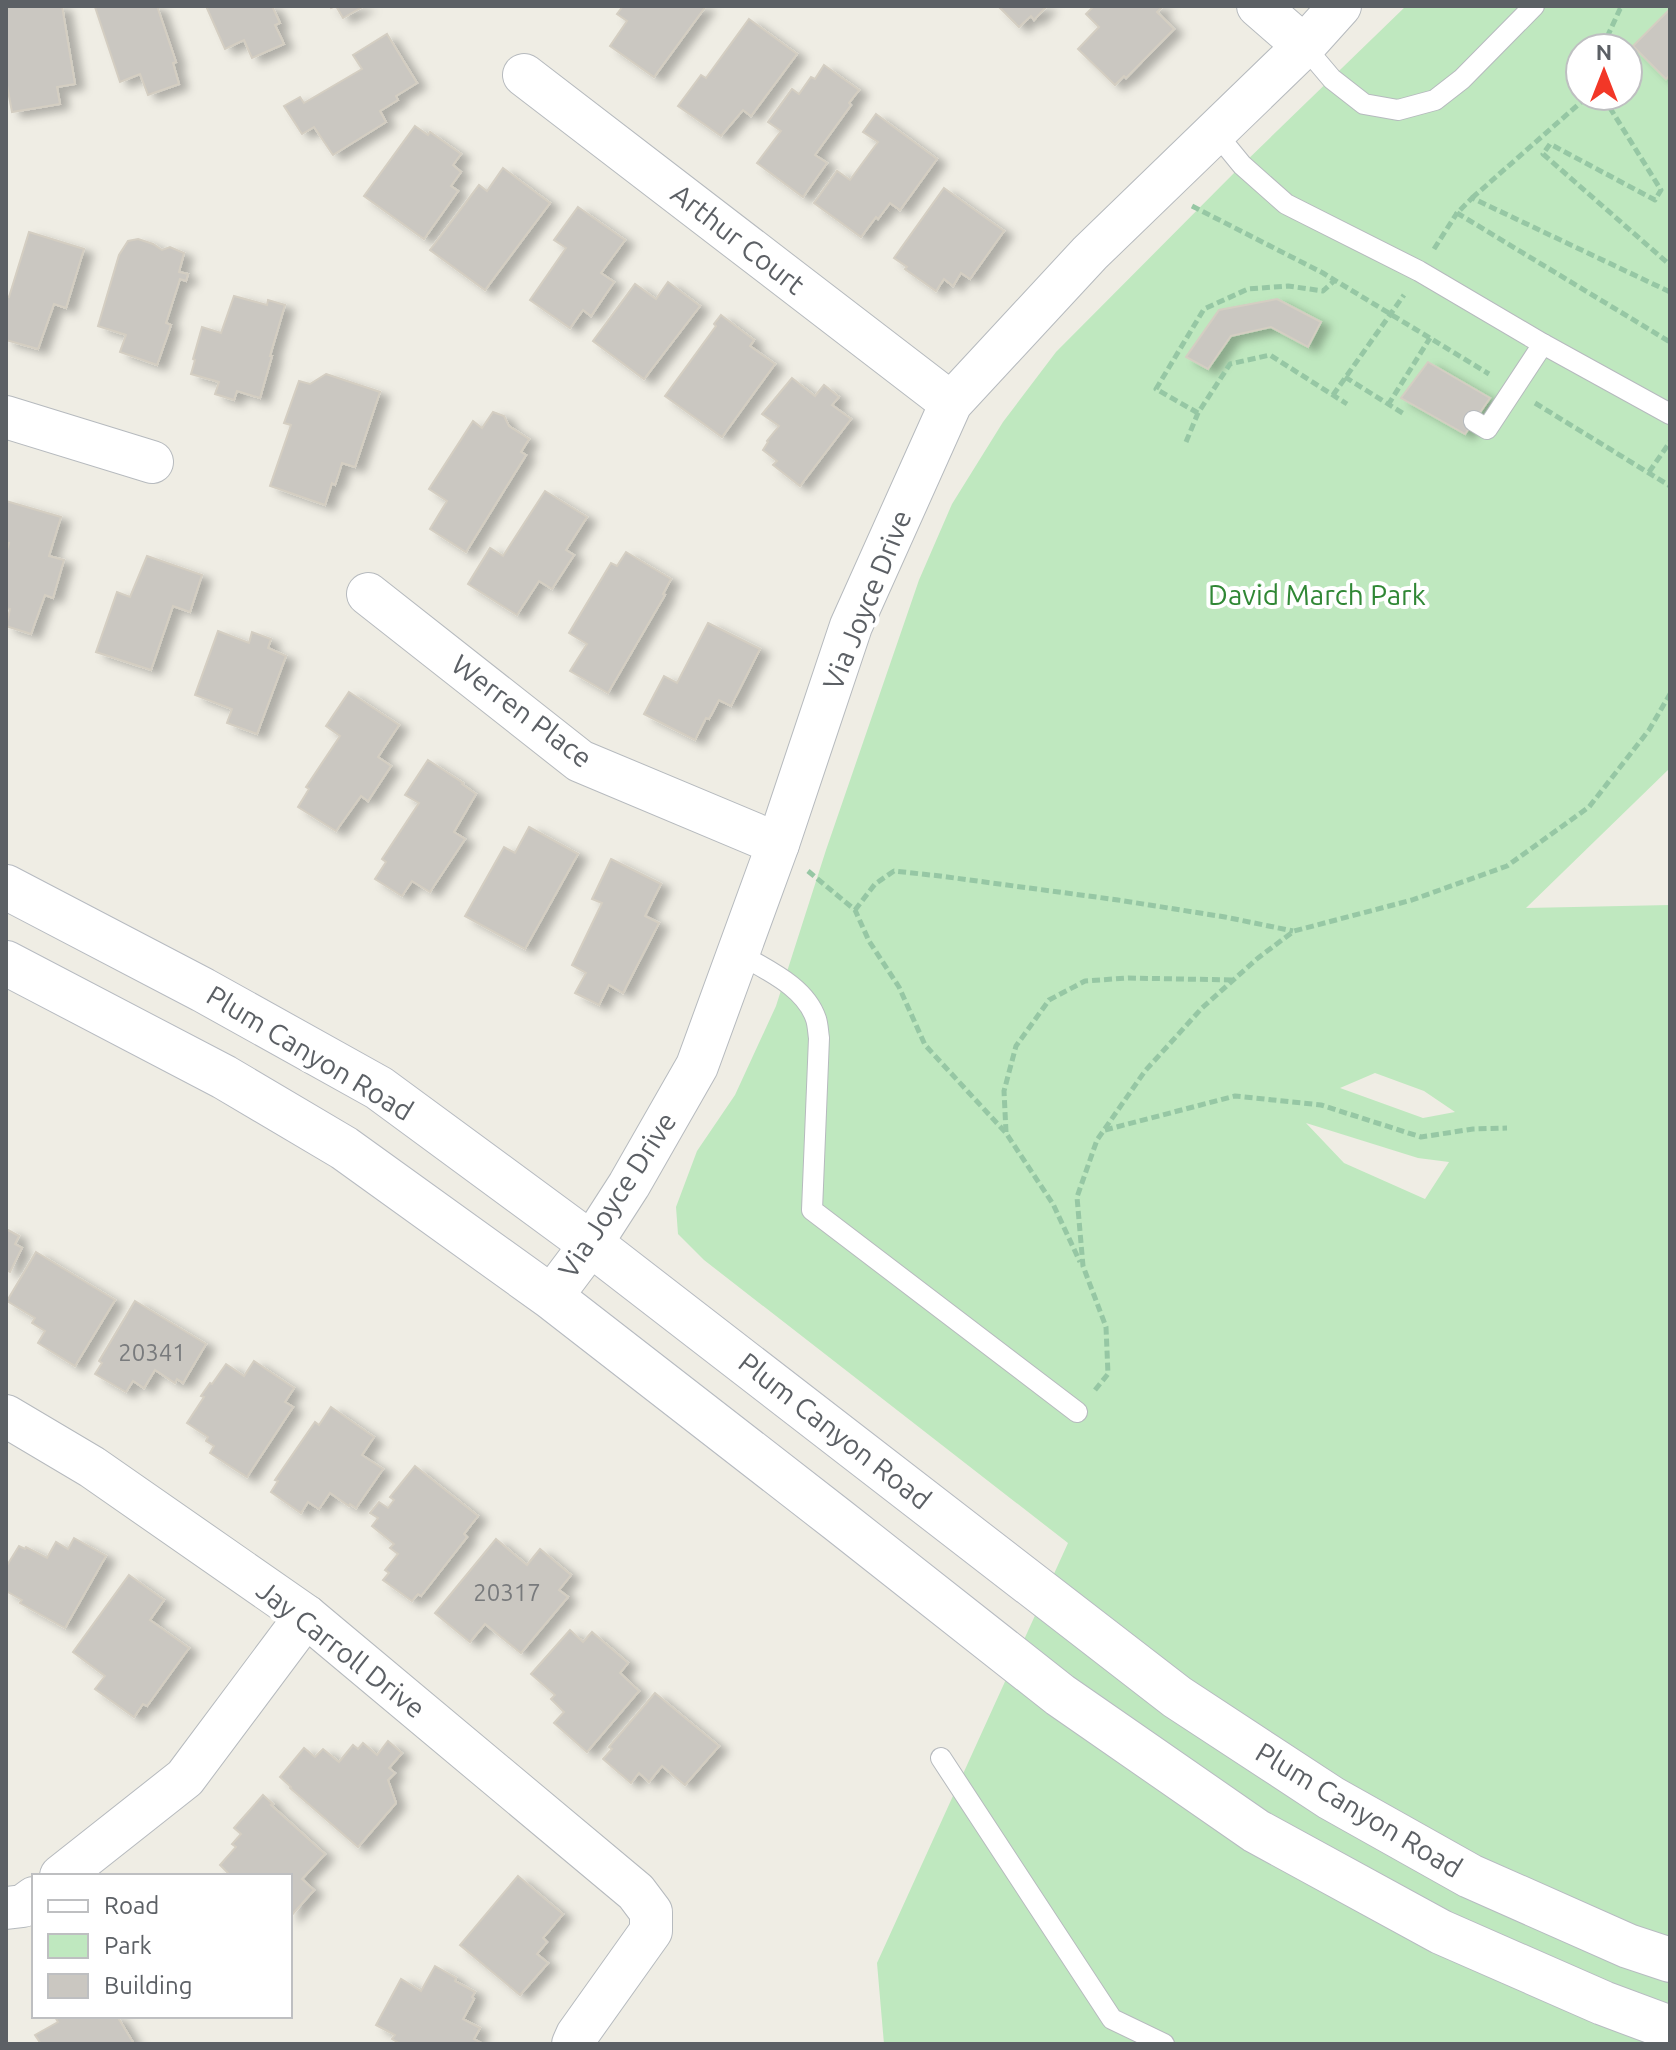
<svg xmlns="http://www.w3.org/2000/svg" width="1676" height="2050" viewBox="0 0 1676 2050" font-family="Ubuntu,sans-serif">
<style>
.green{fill:#bfe8bf;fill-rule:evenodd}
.building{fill:#cac7c1;stroke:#d4cec2;stroke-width:2;filter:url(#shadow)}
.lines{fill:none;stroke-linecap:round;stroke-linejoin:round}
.service-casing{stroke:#b6babe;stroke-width:22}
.minor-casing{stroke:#b6babe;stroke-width:44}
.secondary-casing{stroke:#b7bbc1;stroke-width:46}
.path{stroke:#96c7a4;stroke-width:5;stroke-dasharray:8 4;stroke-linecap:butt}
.service{stroke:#fff;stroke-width:20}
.minor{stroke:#fff;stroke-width:42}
.secondary{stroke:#fff;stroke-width:44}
.labels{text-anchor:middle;stroke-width:8;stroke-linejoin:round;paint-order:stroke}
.number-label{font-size:24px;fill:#787a7c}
.street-label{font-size:28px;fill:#5c6065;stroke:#fff}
.park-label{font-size:28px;fill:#308735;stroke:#fff}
</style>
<defs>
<filter id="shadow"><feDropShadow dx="9" dy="5" stdDeviation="4" flood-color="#0004"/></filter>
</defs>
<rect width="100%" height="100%" fill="#efede4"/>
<!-- green -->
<path class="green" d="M1406,6H1670V768L1526,908L1670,905V2044H884L877,1963L1068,1543L704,1260L678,1234L676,1207L697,1151L735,1095L776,1006L826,850L919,580L952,504L1003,422L1056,352L1242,165ZM1580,48H1628V96H1580ZM1375,1073L1424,1091L1455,1112L1423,1118L1340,1088ZM1306,1123L1418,1158L1449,1162L1425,1199L1344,1163Z"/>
<!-- building -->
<g class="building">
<polygon points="6,6 62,6 75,84 57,87 60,104 12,112 6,80"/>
<polygon points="99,6 157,6 176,62 173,63 179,84 148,95 140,74 120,82 95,7"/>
<polygon points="206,6 272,6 280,23 275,25 284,44 252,58 244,40 225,49"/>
<polygon points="330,6 364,6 343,18 336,6 331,8"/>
<polygon points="623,6 706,6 654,77 610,46 627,21 617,14"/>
<polygon points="998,6 1047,6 1034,20 1031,16 1019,27"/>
<polygon points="1094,6 1163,6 1157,12 1174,29 1126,78 1124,76 1115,85 1078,49 1099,27 1086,14"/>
<polygon points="1668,11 1670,13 1670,75 1666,79 1633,46"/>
<polygon points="749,19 797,54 751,116 743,110 721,136 678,106 701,75 706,78"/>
<polygon points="387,34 417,83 396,96 398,100 380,111 386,122 333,155 314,127 302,134 284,106 300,97 304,103 362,69 353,55"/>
<polygon points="824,65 859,90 849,103 851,105 815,155 827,163 803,197 757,163 781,131 768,122 792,89 799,94 811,77 815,79"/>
<polygon points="876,114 937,159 900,210 890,203 878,219 876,217 861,237 814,203 837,171 850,180 878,142 863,132"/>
<polygon points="415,126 428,135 430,132 461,154 453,165 461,172 451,186 458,191 424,239 364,196"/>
<polygon points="503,168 550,203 485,290 430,250 479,185 487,191"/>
<polygon points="944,188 1004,231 970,279 961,273 953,286 944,279 936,291 905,269 907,267 894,258"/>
<polygon points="578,207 625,240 601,273 614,282 591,316 583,310 570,328 530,300 566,248 554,240"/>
<polygon points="29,232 84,249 66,308 54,304 38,349 6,340 6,296 9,297"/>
<polygon points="138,239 153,244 162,250 170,247 184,253 179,272 188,274 186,281 180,279 166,323 171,325 157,365 120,352 126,335 98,326 119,255 128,241"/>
<polygon points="668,282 700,306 644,379 593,341 635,284 656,299"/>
<polygon points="234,296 267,305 268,300 285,305 270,356 272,356 260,398 237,391 234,400 215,394 219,382 191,374 195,360 193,359 202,327 221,333"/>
<polygon points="1277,299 1321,322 1308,347 1271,327 1231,336 1208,369 1186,357 1219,310"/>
<polygon points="721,315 754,340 750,346 775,364 722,437 665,396 716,326 714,324"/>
<polygon points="1428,362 1490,398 1465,434 1401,398"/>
<polygon points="326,374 380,392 355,467 342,463 335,485 332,483 325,505 270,486 291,425 284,423 299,381 310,384"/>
<polygon points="792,378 815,396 824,385 839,397 832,405 851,419 800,486 773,465 777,461 763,450 768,442 767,441 779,426 762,414"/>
<polygon points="493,412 504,416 509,426 529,439 521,452 526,455 466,552 430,529 447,501 429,489 473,421 482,428"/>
<polygon points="545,491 587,517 566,550 574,555 552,589 539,581 517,615 468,584 490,548 503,556"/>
<polygon points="6,501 61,517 49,556 64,560 53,598 45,595 31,634 6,626 10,609 6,608 6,554 9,543 6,543"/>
<polygon points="626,552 671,579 663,594 665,595 608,693 570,671 587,644 569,633 611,563 617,566"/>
<polygon points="147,556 202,575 190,612 173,606 151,670 96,652 117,592 130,597"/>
<polygon points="708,623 760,649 731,706 719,700 709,719 706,718 695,740 644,714 664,676 677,683"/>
<polygon points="218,631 249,643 252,632 271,639 268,648 286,656 257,734 227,723 232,709 195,695"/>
<polygon points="349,692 399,725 378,757 391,766 368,801 361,796 336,831 298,807 309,789 306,787 340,736 326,726"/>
<polygon points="428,760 463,783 462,784 476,794 454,832 465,839 430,892 412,881 402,896 375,879 386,862 382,859 419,803 405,795"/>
<polygon points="529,827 578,854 525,949 465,916 504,847 515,853"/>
<polygon points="611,859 661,884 645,916 659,923 623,993 609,985 599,1005 575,993 586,973 572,965 602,903 592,899"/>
<polygon points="6,1229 19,1236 15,1244 22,1248 10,1272 6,1270"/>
<polygon points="36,1252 115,1300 75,1366 38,1343 45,1331 32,1323 35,1318 7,1301"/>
<polygon points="135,1301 206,1344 183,1383 177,1379 175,1383 155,1370 144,1388 133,1381 126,1392 95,1374 102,1363 99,1361"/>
<polygon points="254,1361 294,1388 285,1402 293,1407 247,1477 210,1453 214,1446 206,1441 208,1437 187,1423 204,1397 201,1396 210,1383 212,1384 226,1364 244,1376"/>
<polygon points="331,1407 374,1437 362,1455 383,1469 356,1508 350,1504 349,1506 330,1493 319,1509 308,1502 301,1513 271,1492 278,1481 275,1480 315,1422 319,1425"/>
<polygon points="415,1466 478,1516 464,1534 467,1537 421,1596 418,1594 412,1601 383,1580 389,1573 385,1570 398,1554 390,1548 394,1544 372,1526 378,1518 370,1513 379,1502 388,1508 394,1500 390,1497"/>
<polygon points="74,1538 106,1556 65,1628 20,1603 22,1600 6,1591 6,1567 19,1546 25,1549 26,1547 47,1558 56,1542 68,1549"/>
<polygon points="496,1539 527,1565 540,1549 571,1575 559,1590 568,1597 521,1653 485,1624 470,1642 435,1613"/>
<polygon points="129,1575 164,1600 150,1620 189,1648 147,1706 143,1704 134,1717 95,1689 105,1676 73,1652"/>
<polygon points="570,1630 583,1642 592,1632 628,1663 620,1673 639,1691 587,1752 554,1723 564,1712 551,1699 555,1695 531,1674"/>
<polygon points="655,1693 719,1746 685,1785 662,1766 649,1782 639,1773 631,1783 603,1759 612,1749 609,1747"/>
<polygon points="388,1741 402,1753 389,1768 395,1773 388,1780 396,1803 358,1847 290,1788 291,1787 280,1777 304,1748 315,1757 323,1749 339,1762 353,1745 358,1749 363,1743 377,1755"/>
<polygon points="263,1795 273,1804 271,1805 325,1854 302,1879 314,1890 290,1917 290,1876 231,1876 220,1865 236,1847 232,1844 241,1834 234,1828"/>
<polygon points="518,1876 563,1914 543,1938 547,1942 537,1954 548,1963 520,1995 460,1945"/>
<polygon points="435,1966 456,1978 455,1981 475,1992 472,1997 474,1999 463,2019 480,2028 474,2039 483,2044 401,2044 392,2039 395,2035 376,2025 401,1979 421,1991"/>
<polygon points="57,2016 117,2016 134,2044 41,2044 35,2035 58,2022 55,2017"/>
</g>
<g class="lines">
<defs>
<g id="service">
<polyline points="1304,46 1332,79 1364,104 1398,110 1435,100 1462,79 1534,6"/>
<polyline points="1215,132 1242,165 1286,204 1419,271 1543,344 1670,414"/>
<polyline points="1474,421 1487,429 1543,344"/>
<path d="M738,953C766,970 805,986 816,1019C818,1025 818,1032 819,1038L812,1210L1077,1412"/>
<polyline points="941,1758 1112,2019 1164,2044"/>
</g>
<g id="minor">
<polyline points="1258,6 1304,46"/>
<polyline points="524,75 951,403"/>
<polyline points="6,417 152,462"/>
<polyline points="368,594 580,761 778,844"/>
<polyline points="551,1297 591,1244 629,1185 697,1066 778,844 851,626 951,403 1090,253 1304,46 1340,6"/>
<polyline points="6,1416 92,1467 306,1616 636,1892 651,1912 651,1931 577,2035 573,2044"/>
<polyline points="61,1876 185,1778 306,1616"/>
<polyline points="6,1908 23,1906 34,1898"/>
</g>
<g id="secondary">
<polyline points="6,887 203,990 379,1088 591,1244 1177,1697 1331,1798 1470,1876 1628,1946 1670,1960"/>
<polyline points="6,963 224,1077 344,1148 551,1297 838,1520 1060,1695 1256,1831 1441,1932 1603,2003 1670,2028"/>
</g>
</defs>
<!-- service casing -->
<use href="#service" class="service-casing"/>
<!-- minor casing -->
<use href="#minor" class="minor-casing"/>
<!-- secondary casing -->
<use href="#secondary" class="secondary-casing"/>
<!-- path -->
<g class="path">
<polyline points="1602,48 1620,9 1623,6"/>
<polyline points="1606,96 1610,108 1661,190 1655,200 1550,144 1543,154 1670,265"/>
<polyline points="1472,198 1588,96"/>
<polyline points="1192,206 1323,273 1489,374"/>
<polyline points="1434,249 1457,213"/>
<polyline points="1670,292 1472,198 1457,213 1670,342"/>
<polyline points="1345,377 1404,414"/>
<polyline points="1333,395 1404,295"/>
<polyline points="1535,403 1670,486"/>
<polyline points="1388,405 1430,338"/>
<polyline points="1198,413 1156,389 1204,309 1248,289 1288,286 1323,291 1335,280"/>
<polyline points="1186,442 1198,413 1230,364 1270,355 1347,404"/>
<polyline points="1649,472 1670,442"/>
<polyline points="808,871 855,910 869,941 899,987 925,1045 1006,1133 1053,1204 1080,1262"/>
<polyline points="855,910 875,884 894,871 940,876 1118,900 1225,917 1293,931"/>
<polyline points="1105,1130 1235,1096 1321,1105 1421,1137 1473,1129 1507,1128"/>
<polyline points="1006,1132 1004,1091 1016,1046 1049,1000 1085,981 1128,978 1233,980"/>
<polyline points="1095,1390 1108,1374 1106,1327 1083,1266 1077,1197 1097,1140 1145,1071 1202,1008 1258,958 1294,931 1412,900 1507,866 1589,807 1649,730 1670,694"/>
</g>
<!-- service -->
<use href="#service" class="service"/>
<!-- minor -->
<use href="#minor" class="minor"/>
<!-- secondary -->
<use href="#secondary" class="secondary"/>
</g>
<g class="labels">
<!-- number labels -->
<g class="number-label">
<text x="152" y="1361">20341</text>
<text x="507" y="1601">20317</text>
</g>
<!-- street labels -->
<g class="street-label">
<text transform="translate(738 239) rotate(38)" y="10">Arthur Court</text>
<text transform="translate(867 600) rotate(-68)" y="10">Via Joyce Drive</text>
<text transform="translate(522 711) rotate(37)" y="10">Werren Place</text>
<text transform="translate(310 1053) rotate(31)" y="10">Plum Canyon Road</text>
<text transform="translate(617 1195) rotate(-57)" y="10">Via Joyce Drive</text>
<text transform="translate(835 1431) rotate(38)" y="10">Plum Canyon Road</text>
<text transform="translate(341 1649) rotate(38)" y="10">Jay Carroll Drive</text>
<text transform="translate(1359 1810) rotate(31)" y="10">Plum Canyon Road</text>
</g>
<!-- park labels -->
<g class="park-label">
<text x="1317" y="605">David March Park</text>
</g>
</g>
<!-- border -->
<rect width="1676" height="2050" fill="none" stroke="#5c6065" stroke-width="16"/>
<!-- legend -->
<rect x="32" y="1874" width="260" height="144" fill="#ffffff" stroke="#bebfc1" stroke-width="2"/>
<rect x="48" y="1900" width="40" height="12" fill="#ffffff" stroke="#bebfc1" stroke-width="2"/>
<text x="104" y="1914" font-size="24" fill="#5c6065">Road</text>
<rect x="48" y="1934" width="40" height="24" fill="#bfe8bf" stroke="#bebfc1" stroke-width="2"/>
<text x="104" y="1954" font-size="24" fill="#5c6065">Park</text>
<rect x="48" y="1974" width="40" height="24" fill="#cac7c1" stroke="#bebfc1" stroke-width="2"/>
<text x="104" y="1994" font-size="24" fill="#5c6065">Building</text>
<!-- north arrow -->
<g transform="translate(1604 72)"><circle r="38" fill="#ffffff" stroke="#bebfc1" stroke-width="2"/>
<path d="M0-6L14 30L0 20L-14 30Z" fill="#f23727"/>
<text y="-12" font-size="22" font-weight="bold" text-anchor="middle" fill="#5c6065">N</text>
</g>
</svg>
